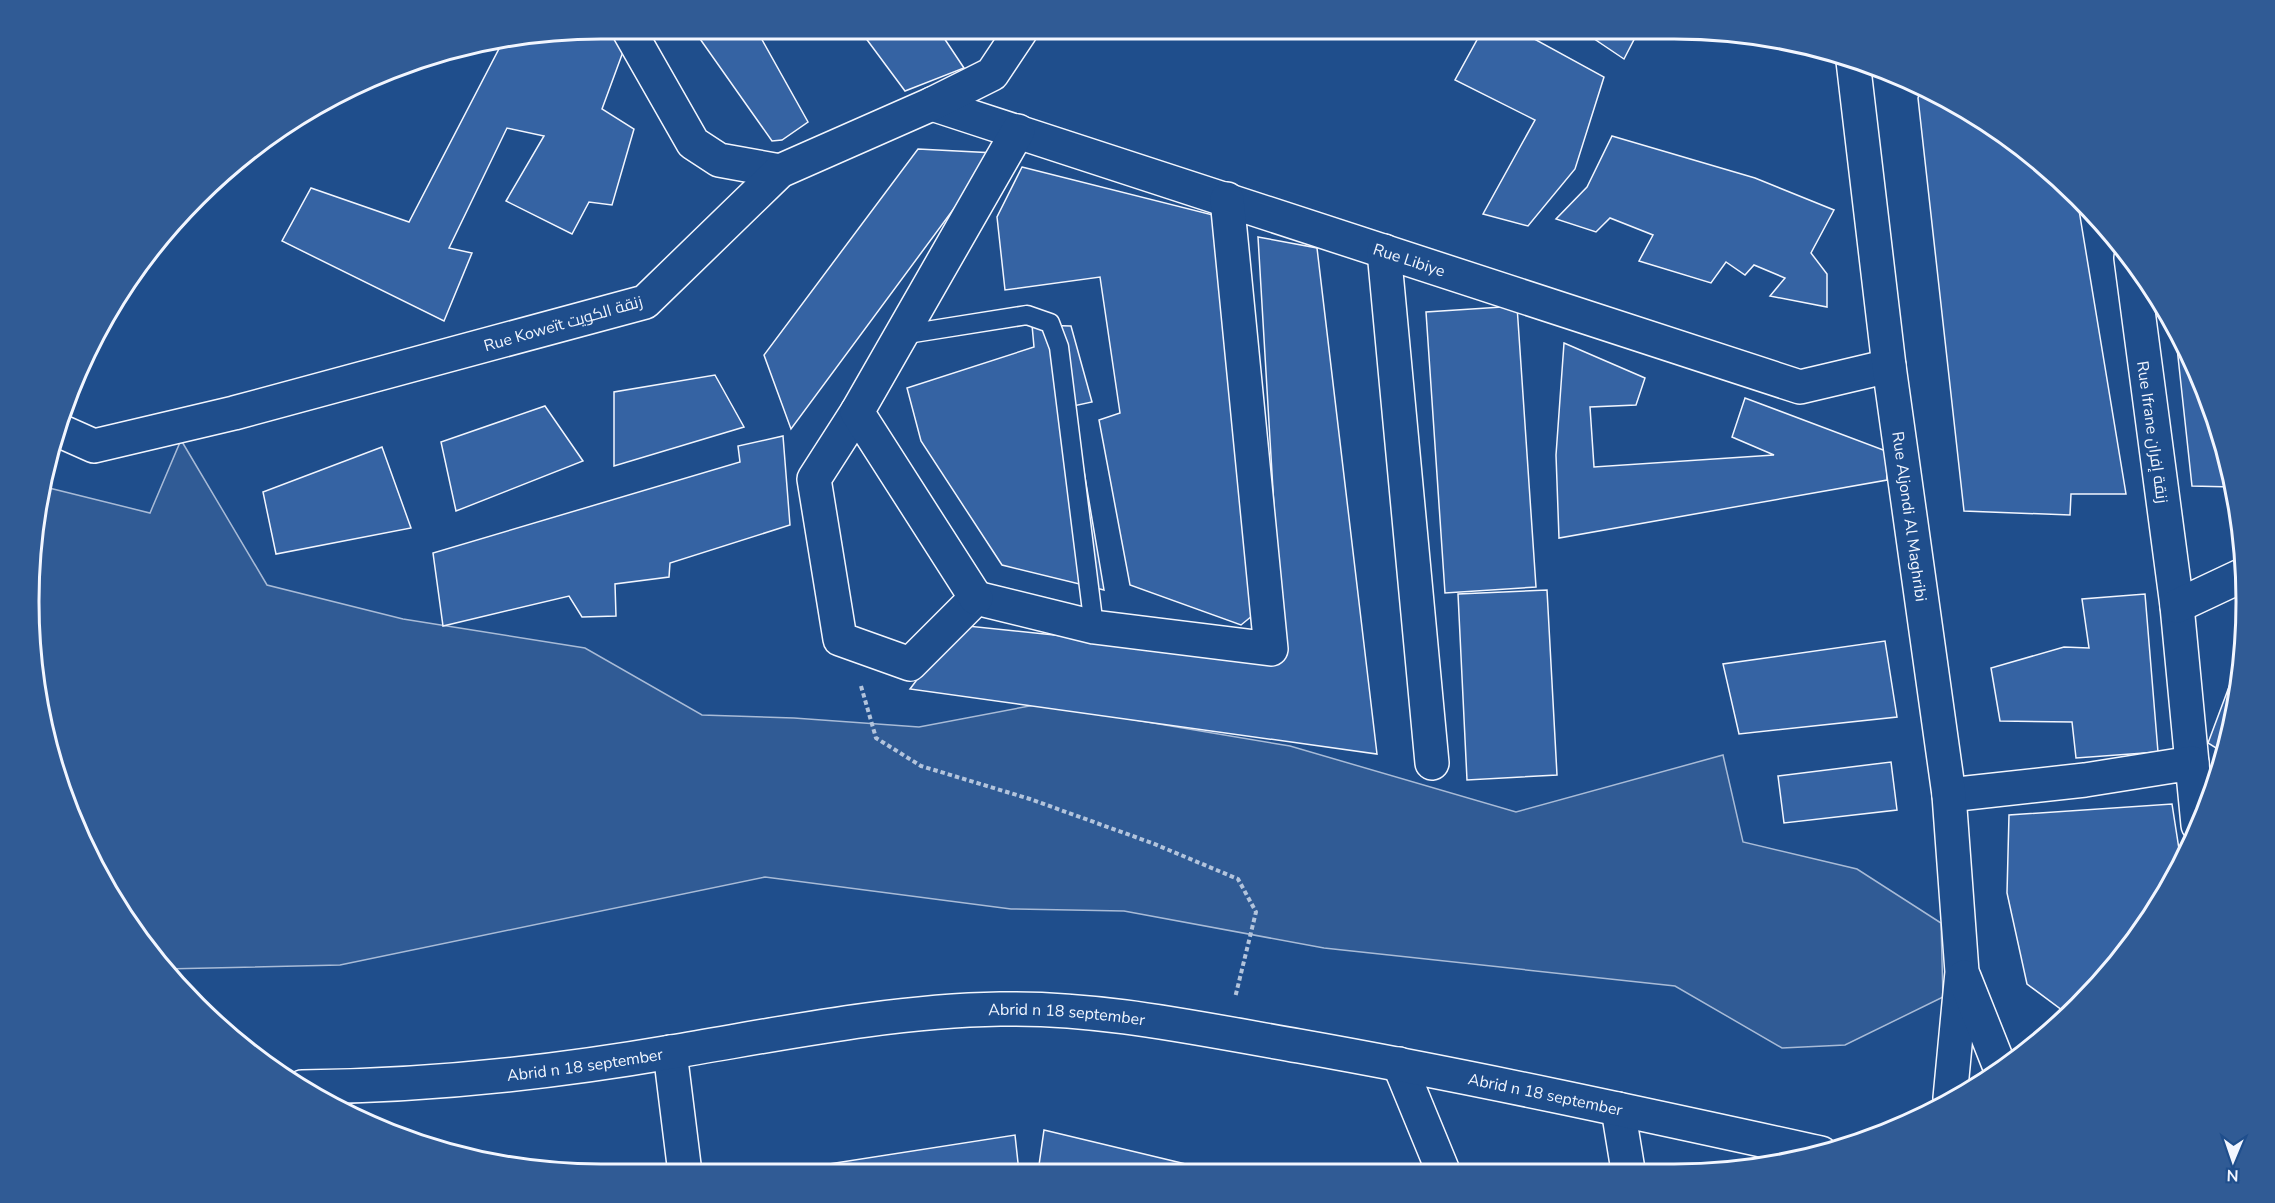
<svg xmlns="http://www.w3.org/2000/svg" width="2275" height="1203" viewBox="0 0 2275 1203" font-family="'Nunito Sans',Cairo,sans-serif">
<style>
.built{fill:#305b95;stroke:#a8bbd7;stroke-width:1.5}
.building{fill:#3563a3;stroke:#f2f6ff;stroke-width:1.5}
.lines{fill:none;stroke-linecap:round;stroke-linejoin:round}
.service-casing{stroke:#f2f6ff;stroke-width:21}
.minor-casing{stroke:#f2f6ff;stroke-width:36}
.tertiary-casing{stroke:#f2f6ff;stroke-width:36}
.path{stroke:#b3c4dc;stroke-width:4;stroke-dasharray:4.5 3;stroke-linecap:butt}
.service{stroke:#1f4e8c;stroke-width:18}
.minor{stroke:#1f4e8c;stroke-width:33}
.tertiary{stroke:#1f4e8c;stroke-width:33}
.labels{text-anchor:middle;stroke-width:4.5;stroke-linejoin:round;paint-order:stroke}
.street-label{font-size:16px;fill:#f2f6ff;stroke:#1f4e8c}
.rim{fill:none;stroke:#f2f6ff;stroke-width:3}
</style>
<rect width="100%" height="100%" fill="#1f4e8c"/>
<!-- built -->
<polygon class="built" points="181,440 267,585 403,619 585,648 702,715 794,718 919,727 1040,704 1290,746 1516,812 1723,755 1743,842 1857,869 1941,923 1943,997 1845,1045 1782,1048 1675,986 1324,948 1124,911 1011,909 765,877 340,965 164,969 72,821 30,639 45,487 150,513"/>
<!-- building -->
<g class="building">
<polygon points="598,29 627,41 602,109 634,129 612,205 589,202 572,234 506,201 544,136 507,128 449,248 472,253 444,321 282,241 311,188 409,222 501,45"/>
<polygon points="693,29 756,29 808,122 782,140 772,141"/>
<polygon points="859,29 946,29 940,32 964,68 905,91"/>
<polygon points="1483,29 1516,29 1604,77 1575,169 1528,226 1483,214 1535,120 1455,80"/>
<polygon points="1581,30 1639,30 1624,59"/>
<polygon points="1921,89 1960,105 2051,170 2077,198 2126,494 2071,494 2070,515 1964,511 1918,98"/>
<polygon points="1612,136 1755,178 1834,210 1811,253 1827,274 1827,307 1770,296 1785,278 1754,265 1745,275 1726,262 1711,283 1639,261 1653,235 1610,218 1596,232 1556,219 1587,187"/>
<polygon points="918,149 995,153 791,429 764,355"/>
<polygon points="1022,167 1217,216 1258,611 1241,625 1130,585 1099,420 1120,413 1100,277 1005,290 997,217"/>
<polygon points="1258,237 1317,248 1377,754 910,689 958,625 1283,659"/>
<polygon points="1517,306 1536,587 1445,593 1426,312"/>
<polygon points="1032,325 1071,326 1092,402 1073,406 1104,590 1002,565 921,441 907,388 1034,347"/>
<polygon points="2175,329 2187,348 2227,453 2233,487 2192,486"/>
<polygon points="1564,343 1645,378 1636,405 1590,407 1594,467 1774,455 1732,437 1745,398 1886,451 1887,480 1559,538 1556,455"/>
<polygon points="715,375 744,427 614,466 614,392"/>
<polygon points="545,406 583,461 456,511 441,442"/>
<polygon points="783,436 790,525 670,563 669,577 615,584 616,616 582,617 569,596 443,626 433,553 740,462 738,446"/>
<polygon points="382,447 411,528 276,554 263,492"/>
<polygon points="1547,590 1557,775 1467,780 1458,594"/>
<polygon points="2145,594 2158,752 2076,758 2072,722 2000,721 1991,668 2064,647 2089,648 2082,599"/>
<polygon points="1885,641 1897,717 1739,734 1723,664"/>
<polygon points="2242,652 2242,676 2224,753 2208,743"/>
<polygon points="1891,762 1897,810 1784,823 1778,776"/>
<polygon points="2172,804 2181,862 2170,888 2104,980 2066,1013 2027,984 2007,893 2009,815"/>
<polygon points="1044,1130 1215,1171 1038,1172"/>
<polygon points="1015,1135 1019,1172 771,1173"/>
</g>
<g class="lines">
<defs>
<polyline id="service" points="901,335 1027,315 1050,323 1059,347 1094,627"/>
<g id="minor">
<polyline points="628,29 693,143 719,160 780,171"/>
<path id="s1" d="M932,104L1800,387L1889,366"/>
<polyline points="1384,251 1432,763"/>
<polyline points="2131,258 2177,606 2192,763"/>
<polyline points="857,412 814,479 840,639 910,664 976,598 1094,627 1271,649 1227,199"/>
<polyline points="58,430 94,446 234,413 645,302 780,171 932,104 992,74 1022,29"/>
<polyline points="976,598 857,412 1018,131"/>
<polyline points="2177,606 2245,574"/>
<polyline points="1949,795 2085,780 2192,763 2198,825"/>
<polyline points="670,1052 685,1173"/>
<polyline points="1399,1064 1443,1171"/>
<polyline points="1618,1109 1628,1170"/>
</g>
<g id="tertiary">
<path id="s2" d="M1853,61L1889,366L1949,795L1962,972L1950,1098"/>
<polyline points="1964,977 2001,1070"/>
<path id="s3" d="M302,1087C425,1086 549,1073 671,1052C780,1034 889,1011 1000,1009C1101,1007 1200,1029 1299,1046C1474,1077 1647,1115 1821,1153"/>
</g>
</defs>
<!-- service casing -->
<use href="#service" class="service-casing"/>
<!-- minor casing -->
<use href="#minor" class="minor-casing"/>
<!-- tertiary casing -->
<use href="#tertiary" class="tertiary-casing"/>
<!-- path -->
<polyline class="path" points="861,686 876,738 921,766 1030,799 1152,843 1238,879 1256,912 1235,998"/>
<!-- service -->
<use href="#service" class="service"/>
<!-- minor -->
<use href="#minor" class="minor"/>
<!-- tertiary -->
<use href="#tertiary" class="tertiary"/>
</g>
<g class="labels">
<!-- street labels -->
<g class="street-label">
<text dy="6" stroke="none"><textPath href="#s1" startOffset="502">Rue Libiye</textPath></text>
<text transform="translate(563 323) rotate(-16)" y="6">Rue Koweït زنقة الكويت</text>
<text transform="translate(2153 432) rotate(82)" y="6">Rue Ifrane زنقة إفران</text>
<text dy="6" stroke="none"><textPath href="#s2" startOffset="459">Rue Aljondi Al Maghribi</textPath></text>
<text dy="6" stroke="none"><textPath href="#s3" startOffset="770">Abrid n 18 september</textPath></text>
<text dy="6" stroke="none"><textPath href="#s3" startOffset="284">Abrid n 18 september</textPath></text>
<text dy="6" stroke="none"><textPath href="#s3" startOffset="1256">Abrid n 18 september</textPath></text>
</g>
</g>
<!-- crop -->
<path d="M0 0H2275V1203H0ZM601 39H1674A562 562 0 0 1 2236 601V602A562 562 0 0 1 1674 1164H601A562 562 0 0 1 39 602V601A562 562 0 0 1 601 39Z" fill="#305b95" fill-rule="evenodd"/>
<path class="rim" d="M601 39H1674A562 562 0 0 1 2236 601V602A562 562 0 0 1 1674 1164H601A562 562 0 0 1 39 602V601A562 562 0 0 1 601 39Z"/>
<!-- north arrow -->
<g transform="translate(2233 1161) rotate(182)" stroke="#1f4e8c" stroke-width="4.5" paint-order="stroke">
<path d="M0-4.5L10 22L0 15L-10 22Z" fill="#f2f6ff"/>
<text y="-9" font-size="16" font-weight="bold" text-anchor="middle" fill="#f2f6ff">N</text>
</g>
</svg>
